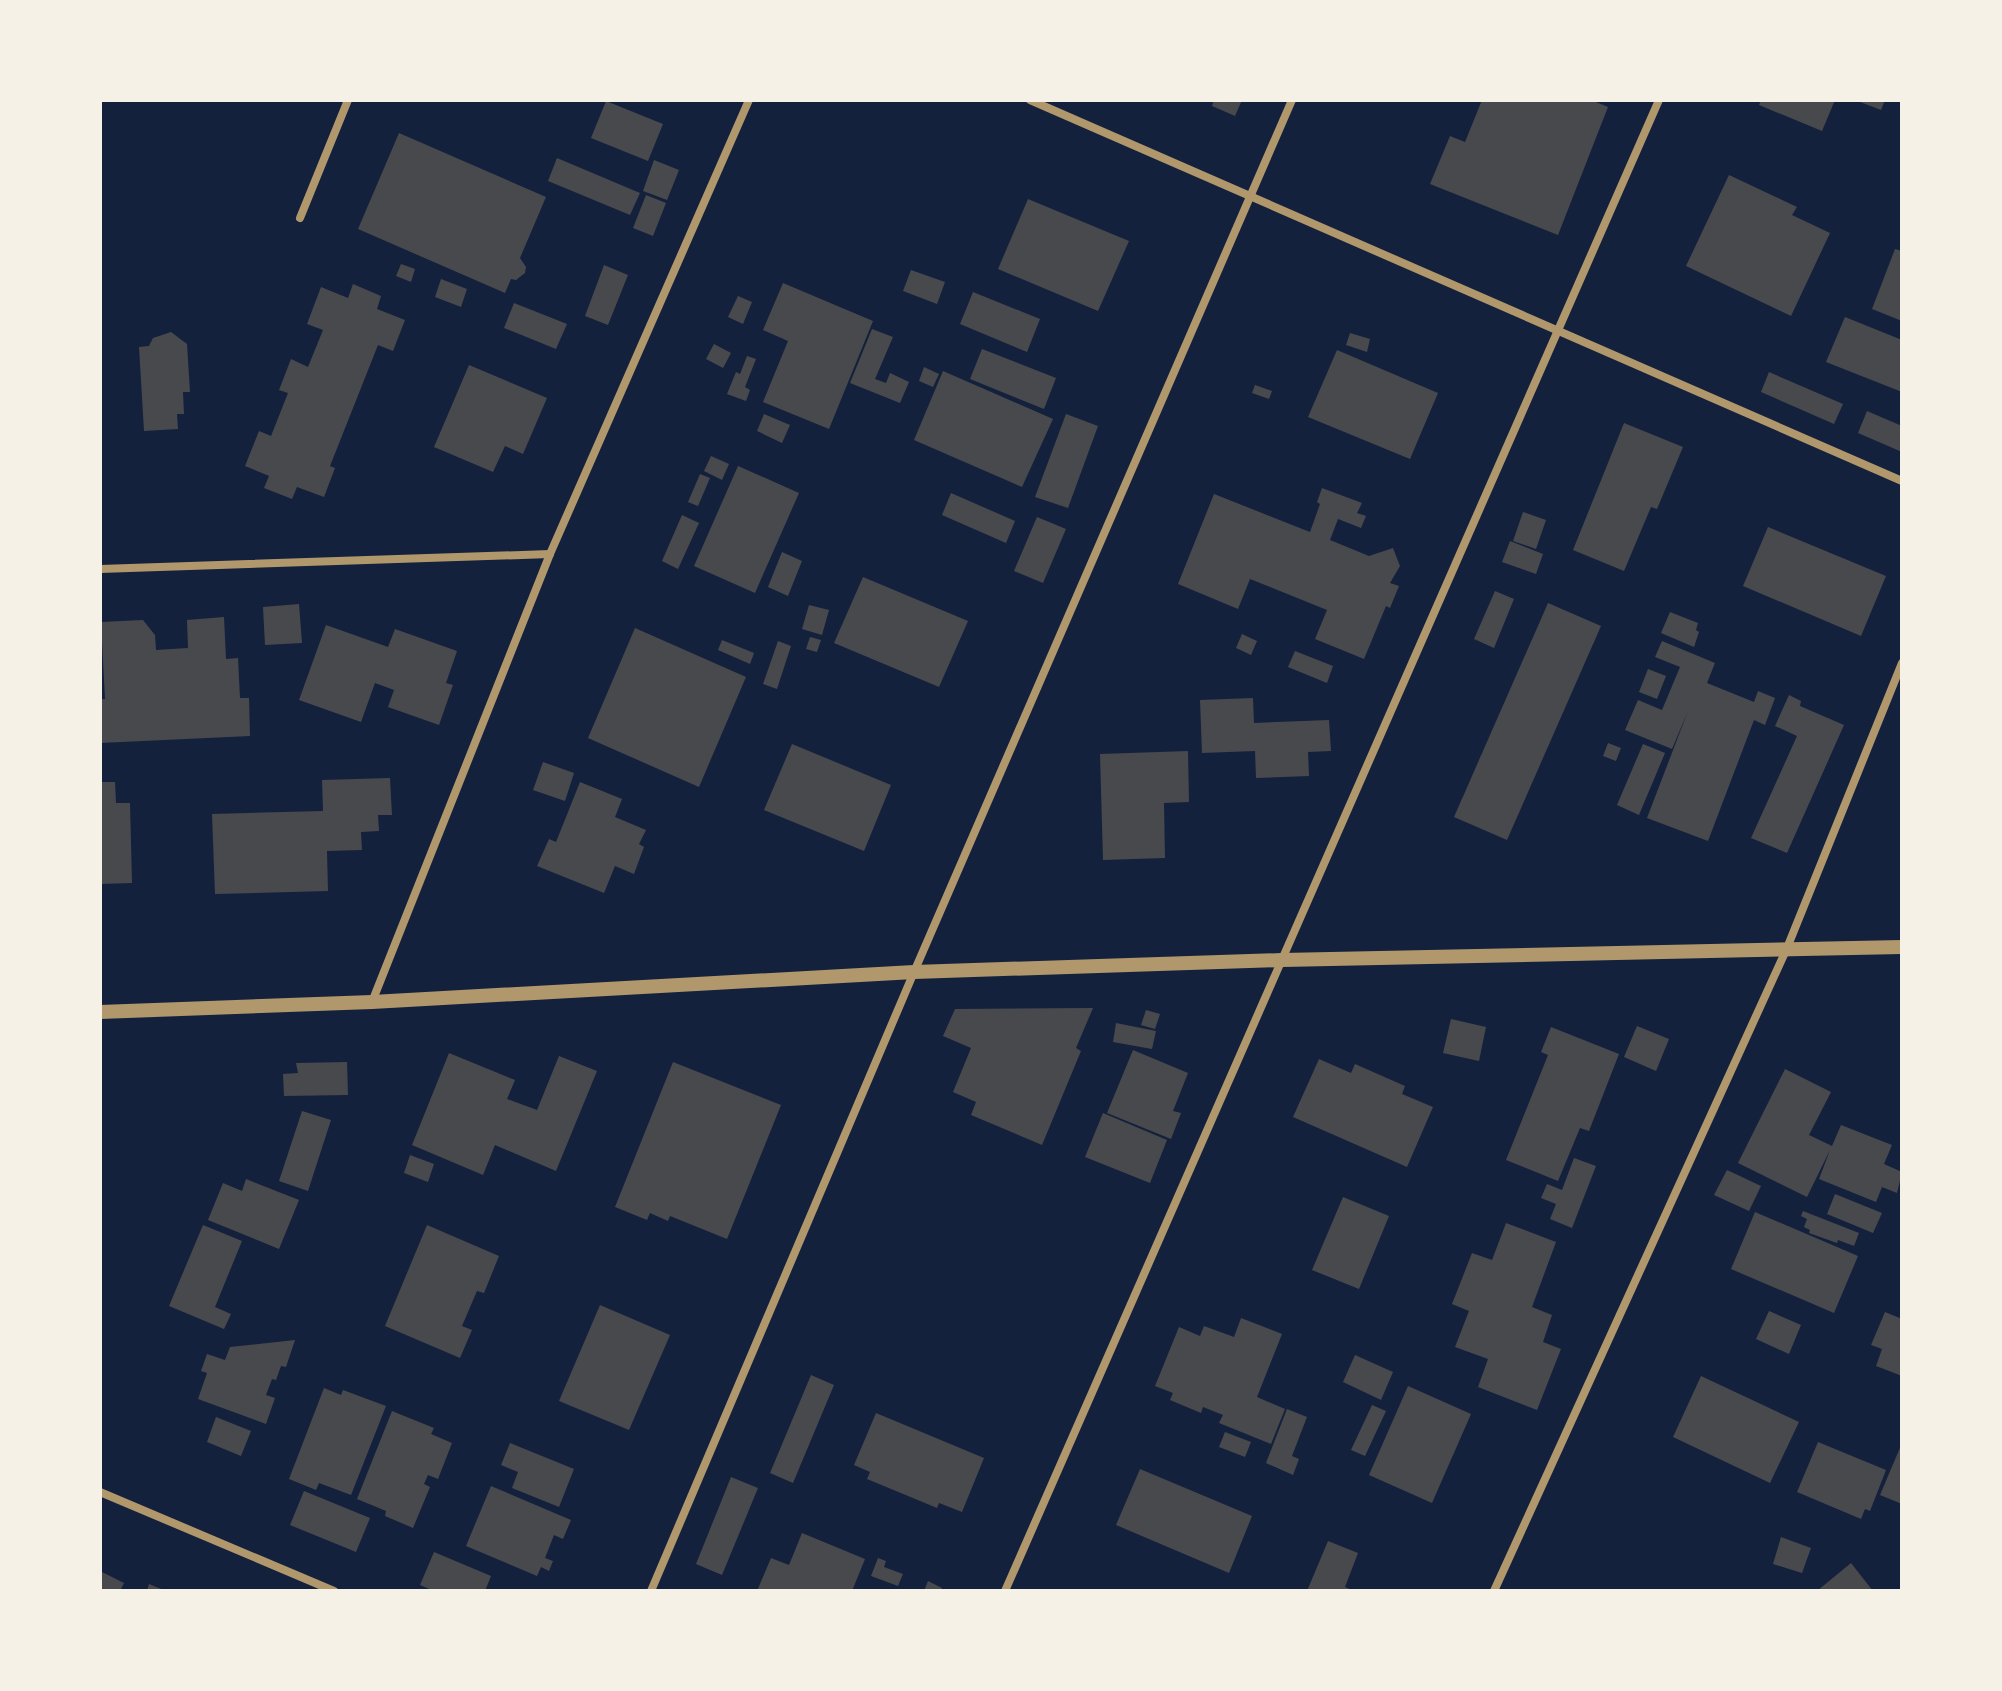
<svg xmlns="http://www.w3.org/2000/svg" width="2002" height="1691" viewBox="0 0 2002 1691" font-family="'Fira Sans',sans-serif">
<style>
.building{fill:#48494c}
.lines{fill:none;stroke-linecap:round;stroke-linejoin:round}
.minor{stroke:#b1986c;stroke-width:8}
.tertiary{stroke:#b1986c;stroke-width:14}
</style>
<rect width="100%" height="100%" fill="#14213d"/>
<!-- building -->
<g class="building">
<polygon points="1214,100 1242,100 1235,116 1212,106"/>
<polygon points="1482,100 1591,100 1608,107 1558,235 1430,184 1450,136 1465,142"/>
<polygon points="1761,100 1835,100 1822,131 1759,105"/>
<polygon points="1855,100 1885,100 1881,110"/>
<polygon points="606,101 663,124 648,161 591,138"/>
<polygon points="399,133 546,197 520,258 526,267 525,273 516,280 511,279 505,293 358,229"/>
<polygon points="557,158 640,193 630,215 548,181"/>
<polygon points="654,160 679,170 667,200 643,191"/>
<polygon points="1729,175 1797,207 1792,215 1830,233 1791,316 1686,266"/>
<polygon points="646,195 666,203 653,236 633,228"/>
<polygon points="1028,199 1129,241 1098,311 998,269"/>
<polygon points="1895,249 1902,251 1902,321 1872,309"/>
<polygon points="401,264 415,269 411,282 396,276"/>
<polygon points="604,265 628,275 608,325 585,316"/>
<polygon points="911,270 945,282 937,304 903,291"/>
<polygon points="441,279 467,289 461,307 435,297"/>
<polygon points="783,283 873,321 829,429 763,402 788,341 763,330"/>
<polygon points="353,284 381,296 377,309 405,320 393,351 378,345 330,466 335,468 324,497 297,487 292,499 264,488 269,476 245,466 259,431 271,436 288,393 279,390 291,359 308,367 323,330 307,324 321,287 348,298"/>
<polygon points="973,292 1040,319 1027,352 960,324"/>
<polygon points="738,296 752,302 743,324 728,317"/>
<polygon points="514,303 567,324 556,349 504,328"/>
<polygon points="1845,317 1902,340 1902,392 1826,362"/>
<polygon points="872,329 893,337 875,379 886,383 890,373 909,382 900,403 850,383"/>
<polygon points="171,332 187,344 190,392 183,392 184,414 177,414 178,429 144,431 139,347 149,346 153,338"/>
<polygon points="1350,333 1370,339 1367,352 1346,345"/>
<polygon points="714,344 731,353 723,368 706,359"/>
<polygon points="982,349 1056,378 1044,409 970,379"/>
<polygon points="1337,350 1438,393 1410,459 1308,417"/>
<polygon points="747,356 756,359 745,387 750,390 746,401 727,394 736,372 740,374"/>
<polygon points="469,365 547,398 523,454 505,446 493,472 434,447"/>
<polygon points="924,367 939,374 933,387 919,381"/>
<polygon points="943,371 1053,419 1022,487 914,440"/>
<polygon points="1769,372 1843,404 1834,424 1761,392"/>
<polygon points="1255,385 1272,391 1269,399 1252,393"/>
<polygon points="1867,411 1902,426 1902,452 1858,433"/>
<polygon points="764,414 790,425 782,443 757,431"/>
<polygon points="1066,414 1098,426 1068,508 1035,497"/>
<polygon points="1624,423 1683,447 1657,509 1651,507 1624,571 1573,550"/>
<polygon points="711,456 729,464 722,480 704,471"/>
<polygon points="738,466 799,493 755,593 694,566"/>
<polygon points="700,474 710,478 698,506 688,502"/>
<polygon points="1322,488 1362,503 1357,513 1366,516 1361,528 1338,519 1330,540 1369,556 1393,548 1400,566 1390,583 1399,586 1390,608 1386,606 1364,659 1315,639 1327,610 1250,579 1238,609 1178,584 1214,494 1310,532 1320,504 1317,502"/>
<polygon points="951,493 1015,521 1006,543 942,515"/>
<polygon points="1523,512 1546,520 1536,549 1513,541"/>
<polygon points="682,515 699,523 678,569 662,561"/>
<polygon points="1037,517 1066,529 1043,583 1014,571"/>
<polygon points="1768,527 1886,576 1861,636 1743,586"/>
<polygon points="1510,541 1543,554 1536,574 1502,562"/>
<polygon points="782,552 802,561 788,596 768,587"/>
<polygon points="863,577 968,621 939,687 834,643"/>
<polygon points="1495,591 1514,599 1494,648 1474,639"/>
<polygon points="1548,603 1601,626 1507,840 1454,817"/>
<polygon points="299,604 302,643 265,645 263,607"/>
<polygon points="809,605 829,610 822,635 802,629"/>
<polygon points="1670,612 1698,623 1696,630 1699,632 1694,647 1661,633"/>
<polygon points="224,617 226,659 238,658 240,698 249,698 250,736 100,743 100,699 105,699 101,622 143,620 155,635 156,650 188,648 187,620"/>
<polygon points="326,625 388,647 395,629 457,651 446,683 453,685 439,725 388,707 394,690 375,683 361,722 299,700"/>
<polygon points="635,628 746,677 699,787 588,738"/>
<polygon points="1242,634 1257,641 1251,655 1236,648"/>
<polygon points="810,637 821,640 817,652 806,649"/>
<polygon points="722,640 754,653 750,664 718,650"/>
<polygon points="778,641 791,646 777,689 763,684"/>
<polygon points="1662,641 1715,663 1707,683 1754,702 1758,691 1775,698 1765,725 1754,720 1708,841 1647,818 1688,711 1672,749 1625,730 1638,700 1662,710 1680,667 1655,657"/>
<polygon points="1295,651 1333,666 1327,683 1288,667"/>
<polygon points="1648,669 1666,676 1657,699 1639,692"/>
<polygon points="1789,695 1801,701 1800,706 1844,725 1787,853 1751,838 1797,736 1775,726"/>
<polygon points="1253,698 1254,723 1329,720 1331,751 1308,752 1309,776 1256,778 1255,751 1202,753 1200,700"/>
<polygon points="1608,743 1621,748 1616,761 1603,756"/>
<polygon points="792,744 891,785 864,851 764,810"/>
<polygon points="1643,744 1665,753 1639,815 1617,805"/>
<polygon points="1188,751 1189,802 1164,803 1165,858 1103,860 1100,754"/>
<polygon points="543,762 574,773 565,801 533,790"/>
<polygon points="390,778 392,815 378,815 379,831 361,832 362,850 327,851 328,891 215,894 212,814 323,811 322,780"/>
<polygon points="100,782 115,782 116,803 130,803 132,883 100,884"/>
<polygon points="580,782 622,799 615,817 646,830 639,844 644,847 634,874 615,866 604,893 537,866 549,839 556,842"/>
<polygon points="1093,1008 1076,1048 1081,1051 1042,1145 971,1115 976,1102 953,1092 971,1048 943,1036 955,1009"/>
<polygon points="1146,1010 1160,1014 1155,1029 1141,1025"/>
<polygon points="1451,1019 1486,1027 1479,1061 1443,1053"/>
<polygon points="1116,1023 1156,1031 1152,1049 1113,1042"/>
<polygon points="1637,1026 1669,1039 1656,1071 1624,1057"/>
<polygon points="1551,1027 1619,1054 1589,1131 1580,1128 1558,1181 1506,1160 1548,1055 1541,1052"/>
<polygon points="1133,1050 1188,1073 1173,1111 1181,1113 1171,1139 1107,1113"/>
<polygon points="449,1053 515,1080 507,1099 537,1110 559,1056 597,1071 556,1171 495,1145 483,1175 412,1145"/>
<polygon points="1319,1059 1351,1073 1355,1064 1405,1086 1402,1094 1433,1107 1407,1167 1293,1117"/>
<polygon points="347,1062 348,1095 284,1096 283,1074 298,1073 296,1063"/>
<polygon points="673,1062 781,1105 727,1239 670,1216 668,1221 650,1213 647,1220 615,1207"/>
<polygon points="1785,1069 1831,1092 1809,1135 1832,1146 1841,1125 1892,1145 1884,1164 1902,1172 1897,1193 1882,1187 1876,1202 1819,1179 1830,1150 1807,1197 1738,1163"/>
<polygon points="302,1111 331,1120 308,1191 279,1181"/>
<polygon points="1103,1113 1167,1140 1150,1183 1085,1157"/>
<polygon points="410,1155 434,1164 428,1182 404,1173"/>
<polygon points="1574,1158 1596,1166 1572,1228 1550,1219 1556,1204 1541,1198 1547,1184 1562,1190"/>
<polygon points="1727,1170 1761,1186 1749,1211 1714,1195"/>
<polygon points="246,1179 299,1200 279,1249 208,1220 223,1183 242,1191"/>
<polygon points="1835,1194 1882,1213 1873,1233 1827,1214"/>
<polygon points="1343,1197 1389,1216 1359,1289 1312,1270"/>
<polygon points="1803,1211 1859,1233 1854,1246 1838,1240 1837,1243 1809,1233 1810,1230 1804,1227 1807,1219 1801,1216"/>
<polygon points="1755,1212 1858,1256 1834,1313 1731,1269"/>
<polygon points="1506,1223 1556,1242 1532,1307 1552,1315 1543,1342 1561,1349 1537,1410 1478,1387 1488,1359 1455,1347 1469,1311 1452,1304 1472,1253 1492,1260"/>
<polygon points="203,1225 242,1241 215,1307 231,1314 224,1329 169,1306"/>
<polygon points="427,1225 499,1256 484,1293 477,1291 462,1326 472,1330 460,1358 385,1326"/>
<polygon points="600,1305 670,1335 629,1430 559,1401"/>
<polygon points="1769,1311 1801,1325 1789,1354 1756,1339"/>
<polygon points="1885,1312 1902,1319 1902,1376 1876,1366 1882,1349 1871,1345"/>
<polygon points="1241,1318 1282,1334 1257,1397 1285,1409 1271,1444 1219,1423 1223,1415 1203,1407 1201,1413 1170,1400 1173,1393 1155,1386 1179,1327 1200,1336 1204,1326 1234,1337"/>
<polygon points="295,1340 286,1367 281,1366 276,1380 272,1379 266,1395 275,1398 266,1424 198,1399 207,1373 201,1371 207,1354 225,1360 230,1347"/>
<polygon points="1355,1355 1393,1372 1381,1400 1343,1382"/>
<polygon points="811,1375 834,1385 793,1483 770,1473"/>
<polygon points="1701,1376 1799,1422 1770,1483 1673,1437"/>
<polygon points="1408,1386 1471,1414 1432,1503 1369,1475"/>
<polygon points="324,1388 341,1395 343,1390 386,1406 351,1495 319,1483 316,1490 289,1479"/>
<polygon points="1372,1405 1386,1411 1365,1456 1351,1450"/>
<polygon points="1287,1409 1307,1417 1292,1456 1299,1459 1293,1475 1266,1463"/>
<polygon points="392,1411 434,1428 431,1434 452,1443 438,1479 428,1475 424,1484 430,1487 413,1528 385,1516 386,1511 357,1499"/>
<polygon points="876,1413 984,1458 962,1512 939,1503 937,1508 867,1479 870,1472 854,1465"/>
<polygon points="216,1417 251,1431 241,1456 207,1442"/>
<polygon points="1225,1432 1251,1442 1245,1457 1219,1447"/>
<polygon points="1818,1442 1886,1470 1870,1511 1865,1509 1861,1519 1797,1492"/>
<polygon points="510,1443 574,1469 559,1507 512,1488 518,1472 501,1465"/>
<polygon points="1902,1443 1902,1504 1880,1495"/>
<polygon points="1140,1469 1252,1516 1229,1573 1116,1525"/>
<polygon points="731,1477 758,1488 722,1575 696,1564"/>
<polygon points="491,1486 571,1520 563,1539 554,1535 545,1558 553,1561 549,1571 541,1567 537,1576 466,1546"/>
<polygon points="304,1491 370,1518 356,1552 290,1525"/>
<polygon points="802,1533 865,1559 852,1591 757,1591 771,1558 789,1565"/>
<polygon points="1781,1537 1811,1548 1802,1573 1773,1564"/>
<polygon points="1328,1541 1358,1553 1345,1587 1354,1591 1307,1591"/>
<polygon points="434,1552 491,1576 485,1591 434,1591 420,1585"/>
<polygon points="878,1558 886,1561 884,1567 903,1574 898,1586 871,1576"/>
<polygon points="1851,1563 1873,1591 1817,1591"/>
<polygon points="100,1571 124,1583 120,1591 100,1591"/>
<polygon points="928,1581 942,1588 940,1591 924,1591"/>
<polygon points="149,1584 166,1591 147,1591"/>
</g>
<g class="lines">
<!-- minor -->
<g class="minor">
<polyline points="1030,100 1902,481"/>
<polyline points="300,218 348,100"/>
<polyline points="100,569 550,554"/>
<polyline points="372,1002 550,554 749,100"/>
<polyline points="100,1492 334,1591"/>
<polyline points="651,1591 914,972 1292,100"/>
<polyline points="1005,1591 1659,100"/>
<polyline points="1494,1591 1787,948 1902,663"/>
</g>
<!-- tertiary -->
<polyline class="tertiary" points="100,1012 372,1002 914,972 1282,960 1902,947"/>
</g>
<!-- border -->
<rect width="2002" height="1691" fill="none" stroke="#f6f1e7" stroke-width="204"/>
</svg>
